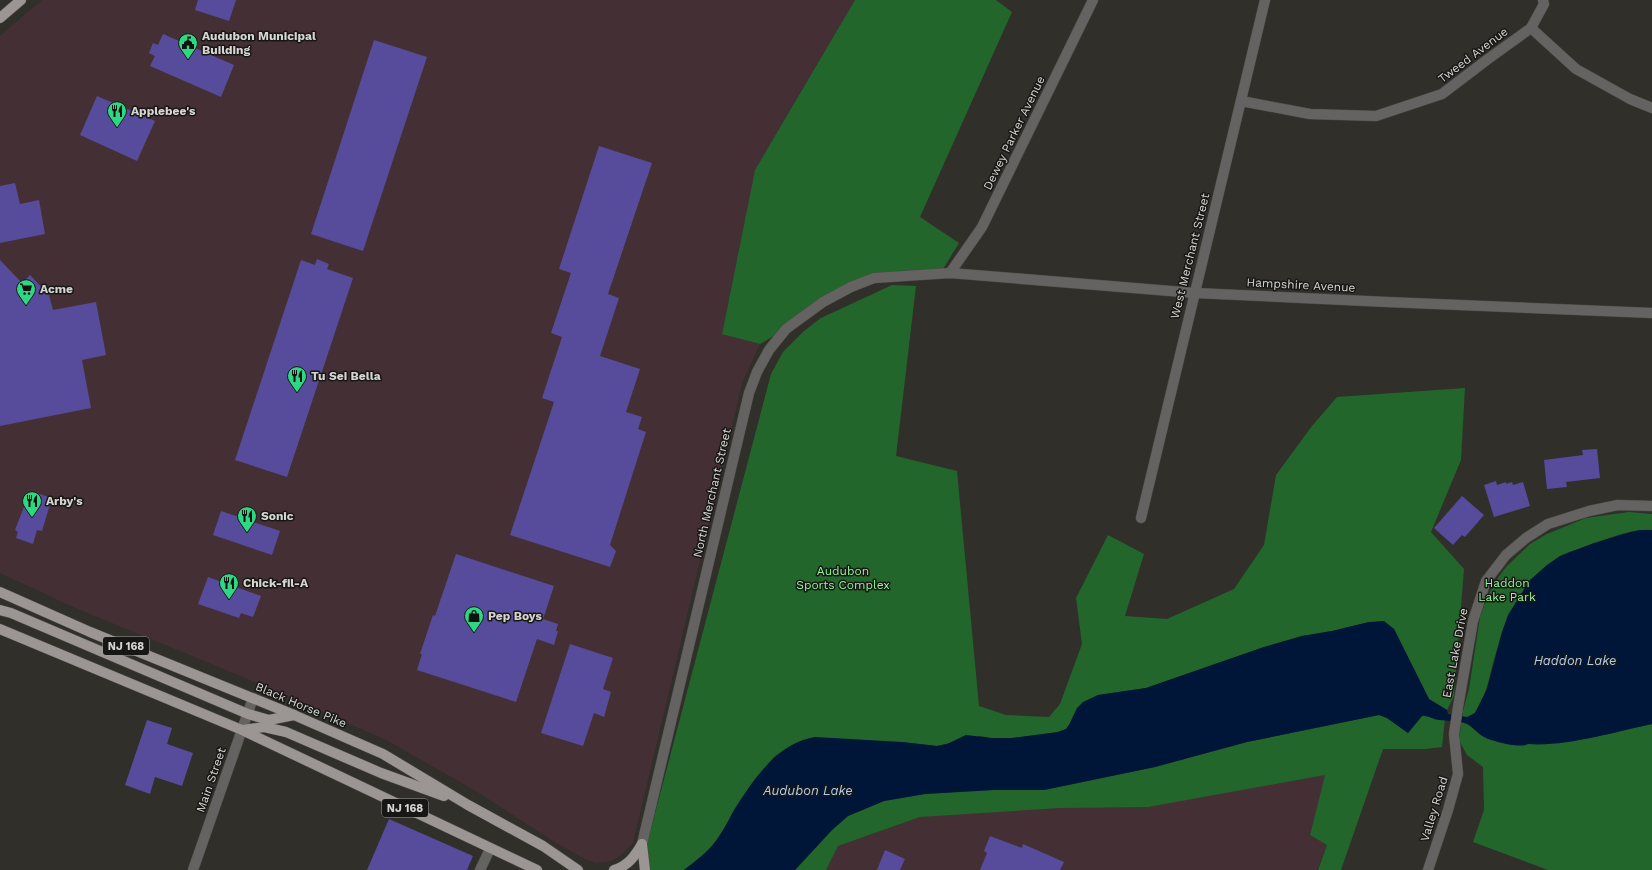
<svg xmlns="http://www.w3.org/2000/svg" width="1652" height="870" viewBox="0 0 1652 870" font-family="'Work Sans',sans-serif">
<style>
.commercial{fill:#443034}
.green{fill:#22662c}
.water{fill:#001639}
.building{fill:#574b9c}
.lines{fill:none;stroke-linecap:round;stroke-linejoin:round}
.minor-casing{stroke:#4b4a45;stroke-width:11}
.tertiary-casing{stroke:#4b4a45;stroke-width:11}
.primary-casing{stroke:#4b4a45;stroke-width:11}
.minor{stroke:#656362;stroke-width:10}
.tertiary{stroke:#656362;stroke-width:10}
.primary{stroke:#9b9594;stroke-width:10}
.labels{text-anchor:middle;stroke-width:3;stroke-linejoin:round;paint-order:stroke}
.shield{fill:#171715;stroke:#9d9c99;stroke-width:1}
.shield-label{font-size:11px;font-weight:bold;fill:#d6d5d2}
.poi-label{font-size:12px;font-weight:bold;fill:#d6d5d2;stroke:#171715;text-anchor:start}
.street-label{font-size:12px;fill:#d6d5d2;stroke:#171715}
.park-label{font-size:12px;fill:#93f89c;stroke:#171715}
.water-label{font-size:13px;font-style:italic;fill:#b1cff5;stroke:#171715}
</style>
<rect width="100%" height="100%" fill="#302f2a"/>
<!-- commercial -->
<g class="commercial">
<polygon points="42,0 855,0 755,170 722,333 760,344 743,380 633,843 620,856 611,861 596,863 585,859 553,841 476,791 388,741 274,690 71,606 0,573 0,36"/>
<polygon points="1325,775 1310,835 1327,845 1317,870 826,870 838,846 920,817"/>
</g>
<!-- green -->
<g class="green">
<polygon points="855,0 996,0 1012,12 920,217 959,243 940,274 874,278 853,286 786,329 760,344 722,334 755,170"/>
<polygon points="892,285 916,286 896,456 957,471 979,706 1006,715 1049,717 1060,704 1082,644 1076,598 1108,535 1144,554 1125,616 1167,619 1234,589 1264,545 1276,475 1312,426 1337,397 1465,388 1461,460 1431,532 1464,569 1454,696 1447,710 1429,699 1394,629 1369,622 1332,631 1302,636 1264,647 1146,688 1098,695 1077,708 1073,719 1066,729 1058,732 1048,734 1012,738 991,738 980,736 937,746 902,742 794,744 775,756 750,786 716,841 705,854 684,870 640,870 771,374 783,352 804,331 821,318"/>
<path d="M1629,512L1652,514V530C1632,528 1609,538 1590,545C1580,549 1568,551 1559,557C1518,584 1505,619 1493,663C1487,687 1484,705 1466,723C1474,728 1480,735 1488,739C1501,744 1514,743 1528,744C1569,745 1611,733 1652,724V870H1548L1473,842L1484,810L1483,767L1467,755L1459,740L1463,711L1469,689L1480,617L1488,595L1498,578L1506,567L1530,544L1547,534L1586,518Z"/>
<path d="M1379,715L1387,718L1408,733L1422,716C1430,715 1436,721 1445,719L1442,747L1425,749H1383L1341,870H1318L1327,845L1310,835L1325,775L1148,807L1059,808L920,817L838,846L826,870H795L832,830L848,816L884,801L925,794L993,790H1044L1155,767L1247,742Z"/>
</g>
<!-- water -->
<path class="water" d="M1640,530H1652V724C1614,732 1565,747 1528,744C1520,749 1492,741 1484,737C1477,733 1473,727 1467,724C1458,720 1448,721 1439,720C1433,720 1428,715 1422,716L1408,733L1387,718L1379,715L1247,742L1155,767L1044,790H993L925,794L884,801L848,816L832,830L795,870H684C695,861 707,853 715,842C723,832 728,821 734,810C753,780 777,743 815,737L902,742L937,746L947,744L966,735L991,738H1012L1058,732L1066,729L1069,725L1077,708L1083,702L1098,695L1146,688L1264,647L1302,636L1332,631L1369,622L1384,621L1394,629L1429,699L1447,710L1448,714L1467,717L1475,713L1487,689L1502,632L1508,615L1530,580L1547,565L1560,556L1594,543L1631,532Z"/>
<!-- building -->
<g class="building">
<polygon points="198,0 236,0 229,21 195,10"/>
<polygon points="163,34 234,65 221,97 150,66 155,56 149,53 153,43 158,45"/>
<polygon points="374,40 427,57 363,251 311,234"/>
<polygon points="97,96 155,121 137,161 80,135"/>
<polygon points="599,146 652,163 608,294 619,298 600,356 640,369 626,412 642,417 638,429 646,432 610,545 616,551 610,567 510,535 554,402 542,398 562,337 551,333 571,273 559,269"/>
<polygon points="15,183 20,204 39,200 45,234 0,243 0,186"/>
<polygon points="317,259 329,264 327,269 353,278 287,477 235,460 301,260 315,265"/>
<polygon points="0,260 22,283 30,275 49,295 53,310 96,302 106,355 82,360 91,408 0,426"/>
<polygon points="1597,449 1600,478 1566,482 1567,487 1547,489 1544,460 1583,455 1582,450"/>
<polygon points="1496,481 1497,485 1506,482 1506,484 1512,482 1513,485 1523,482 1530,506 1494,517 1484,485"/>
<polygon points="30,491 52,498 42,531 37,530 33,544 16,538 18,532 15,530"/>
<polygon points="1462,496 1484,515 1465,537 1462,535 1453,545 1434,528"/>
<polygon points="221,511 280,531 272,555 213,535"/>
<polygon points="456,554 554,586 543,619 558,624 556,631 558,631 554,645 537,639 516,702 417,670 422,654 420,654 433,615 435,616"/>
<polygon points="208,577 261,596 253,617 241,613 239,618 198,604"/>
<polygon points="570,644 613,658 603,689 611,692 604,717 594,713 583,746 541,733"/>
<polygon points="147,720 172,728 167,744 193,753 182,786 155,777 150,794 125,785"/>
<polygon points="389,819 473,856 467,870 367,870"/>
<polygon points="990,836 1022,848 1023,844 1064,862 1060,870 980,870 987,853 984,851"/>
<polygon points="885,850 905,859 900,870 877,870"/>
</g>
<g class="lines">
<defs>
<g id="minor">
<polyline points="1531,28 1576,69 1630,99 1652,108"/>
<polyline points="1241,101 1310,114 1376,116 1442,94 1488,59 1531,28 1544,4 1543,0"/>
<polyline points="950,273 982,227 1093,0"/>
<polyline points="1141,518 1265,0"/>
<polyline points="642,844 749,393 757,372 769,350 786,329 823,302 851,287 874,278 950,273 1195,293 1387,302 1652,313"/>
<polyline points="193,870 253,698"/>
<polyline points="480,870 490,849"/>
</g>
<polyline id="tertiary" points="1428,870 1448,810 1458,774 1454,734 1458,707 1473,621 1486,581 1506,555 1526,538 1548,524 1589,511 1618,505 1652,506"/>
<g id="primary">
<polyline points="0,18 21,0"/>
<polyline points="0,592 90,632 294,715 383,754 468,805 543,846 578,870"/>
<polyline points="0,610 11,613 248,714 269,720 294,715"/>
<polyline points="0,629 242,730 537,870"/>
<polyline points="243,730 264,727 286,732 381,773 444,796"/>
<polyline points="642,844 645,870"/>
<path d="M614,870C628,866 635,856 642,844"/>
</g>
</defs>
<!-- minor casing -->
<use href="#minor" class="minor-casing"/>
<!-- tertiary casing -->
<use href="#tertiary" class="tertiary-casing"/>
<!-- primary casing -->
<use href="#primary" class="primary-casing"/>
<!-- minor -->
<use href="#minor" class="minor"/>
<!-- tertiary -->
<use href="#tertiary" class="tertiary"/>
<!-- primary -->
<use href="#primary" class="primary"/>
</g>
<!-- icons -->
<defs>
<symbol id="civic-pin" viewBox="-11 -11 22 30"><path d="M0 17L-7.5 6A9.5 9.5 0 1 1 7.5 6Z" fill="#2dd883" stroke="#171715"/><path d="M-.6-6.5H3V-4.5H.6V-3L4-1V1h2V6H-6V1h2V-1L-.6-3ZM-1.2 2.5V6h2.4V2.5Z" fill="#111"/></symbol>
<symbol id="restaurant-pin" viewBox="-11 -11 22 30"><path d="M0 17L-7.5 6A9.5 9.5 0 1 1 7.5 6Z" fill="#2dd883" stroke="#171715"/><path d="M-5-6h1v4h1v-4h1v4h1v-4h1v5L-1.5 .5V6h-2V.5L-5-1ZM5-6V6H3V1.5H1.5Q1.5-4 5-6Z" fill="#111"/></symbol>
<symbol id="supermarket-pin" viewBox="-11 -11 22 30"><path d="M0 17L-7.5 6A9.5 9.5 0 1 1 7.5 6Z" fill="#2dd883" stroke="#171715"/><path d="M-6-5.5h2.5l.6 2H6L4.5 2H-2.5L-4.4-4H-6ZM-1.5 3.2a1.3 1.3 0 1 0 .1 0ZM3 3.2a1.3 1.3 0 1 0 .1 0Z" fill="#111"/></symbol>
<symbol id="shop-pin" viewBox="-11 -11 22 30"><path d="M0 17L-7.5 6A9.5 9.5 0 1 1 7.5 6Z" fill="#2dd883" stroke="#171715"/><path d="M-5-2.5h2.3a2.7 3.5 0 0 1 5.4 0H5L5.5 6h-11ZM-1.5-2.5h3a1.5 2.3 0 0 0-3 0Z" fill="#111"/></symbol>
</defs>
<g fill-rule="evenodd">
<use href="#civic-pin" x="177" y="32" width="22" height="30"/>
<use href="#restaurant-pin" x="106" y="100" width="22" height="30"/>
<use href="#supermarket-pin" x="15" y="278" width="22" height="30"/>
<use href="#restaurant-pin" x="286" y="365" width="22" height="30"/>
<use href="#restaurant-pin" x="21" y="490" width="22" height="30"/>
<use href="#restaurant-pin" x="236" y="505" width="22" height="30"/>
<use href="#restaurant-pin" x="218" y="572" width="22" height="30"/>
<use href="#shop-pin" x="463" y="605" width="22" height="30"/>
</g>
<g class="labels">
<!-- shield labels -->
<g class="shield">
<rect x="103" y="637" width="46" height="18" rx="3"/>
<rect x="382" y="799" width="46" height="18" rx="3"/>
</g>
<g class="shield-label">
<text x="126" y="650">NJ 168</text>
<text x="405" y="812">NJ 168</text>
</g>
<!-- poi labels -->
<g class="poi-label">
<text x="202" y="40">Audubon Municipal<tspan x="202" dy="14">Building</tspan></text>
<text x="131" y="115">Applebee's</text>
<text x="40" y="293">Acme</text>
<text x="311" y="380">Tu Sei Bella</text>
<text x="46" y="505">Arby's</text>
<text x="261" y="520">Sonic</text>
<text x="243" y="587">Chick-fil-A</text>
<text x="488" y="620">Pep Boys</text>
</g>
<!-- street labels -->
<g class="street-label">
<text transform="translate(1473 55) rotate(-37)" y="4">Tweed Avenue</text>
<text transform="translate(1014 133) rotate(-64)" y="4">Dewey Parker Avenue</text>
<text transform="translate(1190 256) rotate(-76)" y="4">West Merchant Street</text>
<text transform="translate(1301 285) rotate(3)" y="4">Hampshire Avenue</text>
<text transform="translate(712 493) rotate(-77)" y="4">North Merchant Street</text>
<text transform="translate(1455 653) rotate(-79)" y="4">East Lake Drive</text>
<text transform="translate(301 705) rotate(23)" y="4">Black Horse Pike</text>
<text transform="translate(211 780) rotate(-71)" y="4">Main Street</text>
<text transform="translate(1434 809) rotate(-73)" y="4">Valley Road</text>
</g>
<!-- park labels -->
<g class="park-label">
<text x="843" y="575">Audubon<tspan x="843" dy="14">Sports Complex</tspan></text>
<text x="1507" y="587">Haddon<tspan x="1507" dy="14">Lake Park</tspan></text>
</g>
<!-- water labels -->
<g class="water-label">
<text x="1575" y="665">Haddon Lake</text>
<text x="808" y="795">Audubon Lake</text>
</g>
</g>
</svg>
